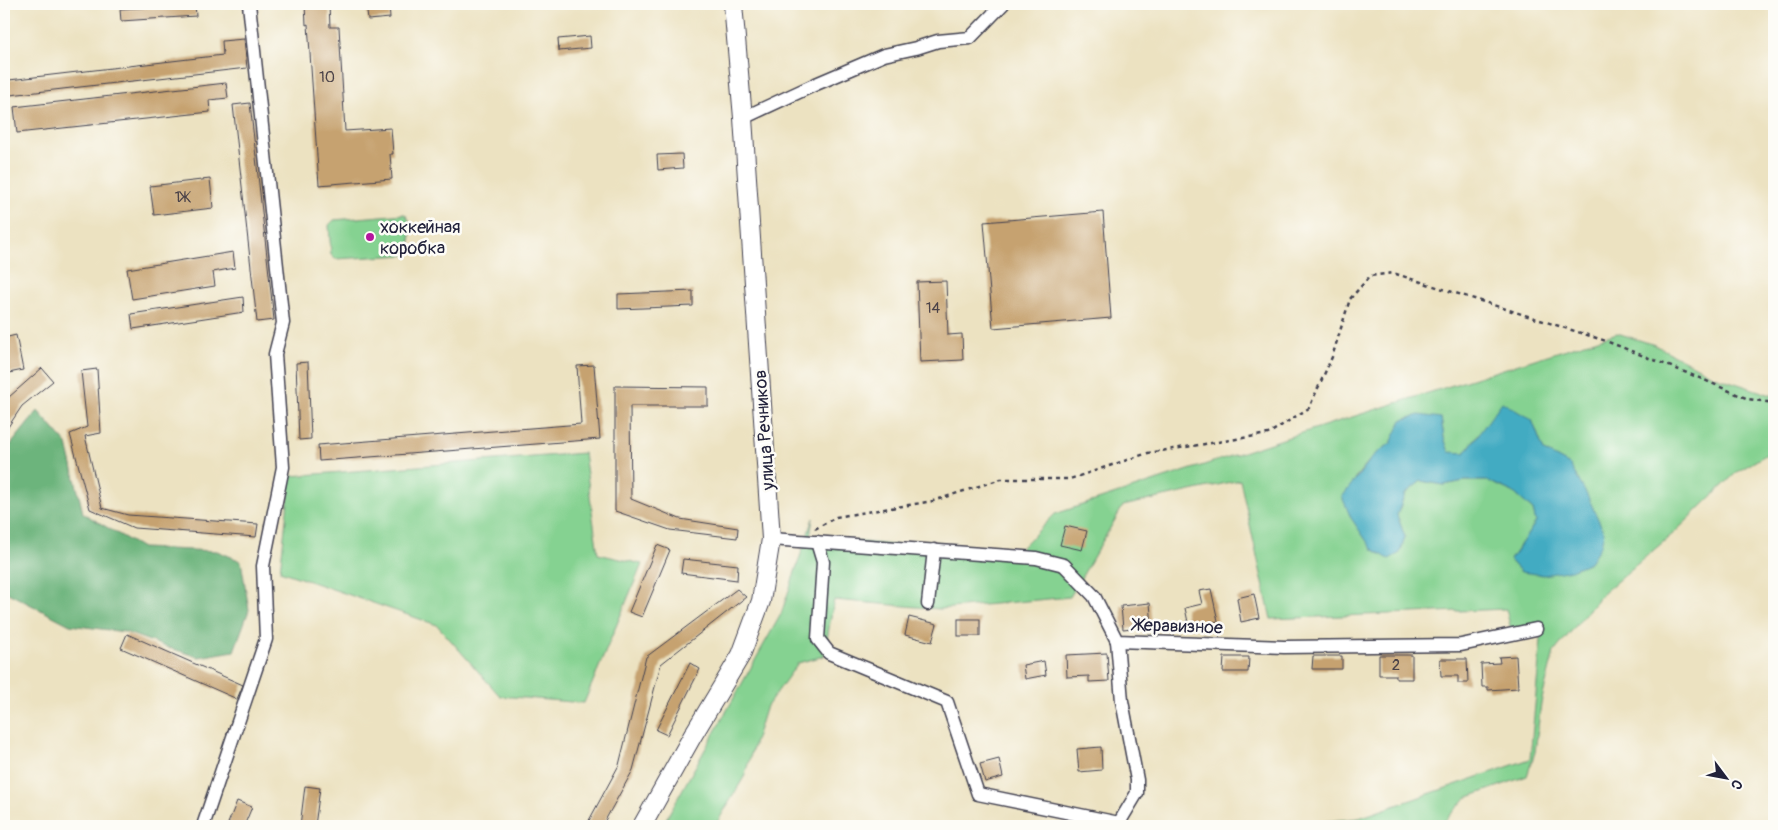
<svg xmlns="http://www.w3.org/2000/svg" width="1778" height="830" viewBox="0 0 1778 830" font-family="Pangolin,sans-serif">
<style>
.green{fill:#85d291;stroke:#547a66;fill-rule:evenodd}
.forest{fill:#6cb47b;stroke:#476b5b}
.water{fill:#43abc2;stroke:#32667e}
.building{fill:#c6a270}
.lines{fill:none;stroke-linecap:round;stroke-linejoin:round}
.street-casing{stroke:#403f4f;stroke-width:15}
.secondary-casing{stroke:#403f4f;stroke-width:20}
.path{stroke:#403f4f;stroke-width:2.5;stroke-dasharray:4 4;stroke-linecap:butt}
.street{stroke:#fff;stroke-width:12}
.secondary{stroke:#fff;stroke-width:18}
.poi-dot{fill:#b5179e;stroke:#fdfcf7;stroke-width:2}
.labels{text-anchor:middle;stroke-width:5;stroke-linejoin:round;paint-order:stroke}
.number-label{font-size:15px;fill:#4b4248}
.poi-label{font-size:18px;fill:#22223b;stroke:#fdfcf7;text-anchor:start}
.street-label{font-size:18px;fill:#22223b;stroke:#fdfcf7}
</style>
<rect width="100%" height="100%" fill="#fdfcf7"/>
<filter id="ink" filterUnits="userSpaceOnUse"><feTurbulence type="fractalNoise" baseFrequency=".02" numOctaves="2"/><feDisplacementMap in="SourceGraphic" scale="10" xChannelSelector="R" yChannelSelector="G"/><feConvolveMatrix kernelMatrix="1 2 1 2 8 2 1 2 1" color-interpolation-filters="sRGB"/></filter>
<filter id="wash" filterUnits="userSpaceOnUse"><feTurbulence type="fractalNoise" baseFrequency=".0096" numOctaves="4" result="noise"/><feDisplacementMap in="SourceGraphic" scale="20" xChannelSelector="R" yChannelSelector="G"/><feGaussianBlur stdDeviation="1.12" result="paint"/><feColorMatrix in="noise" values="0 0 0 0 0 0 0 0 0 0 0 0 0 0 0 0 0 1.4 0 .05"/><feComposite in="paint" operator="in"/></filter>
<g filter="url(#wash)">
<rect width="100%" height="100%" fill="#ece2c1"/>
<!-- green -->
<g class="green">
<polygon points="405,214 409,220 411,248 406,255 335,259 331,255 329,225 334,220"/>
<path d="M1617,333L1655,345L1714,376L1774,396V450L1737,472L1675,532L1603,593L1554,652L1541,703L1535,752L1527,776L1466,798L1440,826H1279L1359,818L1530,759L1542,629L1512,634L1506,609L1271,619L1240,480L1123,506L1070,597L940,609L834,600L824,656L798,663L765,709L744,777L715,826H662L781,614L813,518L810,537L1013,556L1055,514L1289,437ZM1441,418L1444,438L1449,453H1465L1479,433L1532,420L1544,451L1570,465L1521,572L1510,560L1536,522L1533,510L1513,492L1488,481H1464L1444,485L1421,481L1405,494L1397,515L1405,537L1400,553L1355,478L1373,456L1391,443Z"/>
<polygon points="584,453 598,554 642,564 584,703 500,696 437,625 280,571 291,476"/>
</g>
<!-- forest -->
<polygon class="forest" points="38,411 67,444 83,513 142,548 217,551 241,561 249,610 234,651 199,657 166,647 125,632 70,625 4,591 4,453"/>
<!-- water -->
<polygon class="water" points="1502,402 1532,420 1544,451 1570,465 1587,495 1604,532 1601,545 1590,562 1571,570 1544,575 1521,572 1510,560 1536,522 1533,510 1513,492 1488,481 1464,481 1444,485 1421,481 1405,494 1397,515 1405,537 1400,553 1389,559 1372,549 1351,518 1342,497 1373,456 1391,443 1402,420 1419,415 1441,418 1444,438 1449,452 1465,453"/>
<g id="blocks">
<!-- building -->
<g class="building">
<polygon points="305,4 329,4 330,27 339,27 345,131 391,128 393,154 390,154 392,179 319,185 308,24 306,25"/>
<polygon points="366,4 389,4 390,18 368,20"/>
<polygon points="195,5 196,16 121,21 120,9"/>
<polygon points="590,36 591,48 559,51 558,39"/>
<polygon points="244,39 247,68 10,95 9,80 223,55 222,41"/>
<polygon points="226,83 228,98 209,100 210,112 17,133 14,107"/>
<polygon points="250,103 274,320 257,322 233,105"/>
<polygon points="682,154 683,168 658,170 657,155"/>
<polygon points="210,179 213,208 154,215 150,186"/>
<polygon points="1103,212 1111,318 993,328 984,222"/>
<polygon points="233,252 235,268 213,272 215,286 132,299 127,269"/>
<polygon points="946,281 948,335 962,334 963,360 920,362 917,282"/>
<polygon points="693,291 693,306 618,309 618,294"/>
<polygon points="243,297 244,312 133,329 131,314"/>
<polygon points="16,335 23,370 4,374 4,338"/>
<polygon points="308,362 311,439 299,440 296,363"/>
<polygon points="594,365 600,439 319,461 318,445 581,424 577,366"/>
<polygon points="42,368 53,381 22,406 4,433 4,404 9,397"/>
<polygon points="97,369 101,433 85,436 102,508 128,515 258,524 256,537 134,528 90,509 70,434 87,427 81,371"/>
<polygon points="615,386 708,387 708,406 630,406 631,499 680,519 738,528 737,538 670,530 615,511"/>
<polygon points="1065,526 1087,531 1082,550 1060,545"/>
<polygon points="657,545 670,550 642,617 629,612"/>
<polygon points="683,559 738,565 737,580 681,573"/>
<polygon points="737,589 746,597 661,664 633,770 602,826 586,826 619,765 646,657"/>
<polygon points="1211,589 1218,621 1189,627 1185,608 1202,604 1199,591"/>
<polygon points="1254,594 1259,618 1241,622 1237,598"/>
<polygon points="1150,603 1152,626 1123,629 1121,606"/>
<polygon points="909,617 937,624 932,642 905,635"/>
<rect x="958" y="619" width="22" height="17"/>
<polygon points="127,634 243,685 237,699 121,648"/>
<polygon points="1107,653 1109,681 1089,682 1089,676 1067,677 1066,655"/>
<polygon points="1379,655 1412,655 1412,679 1396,679 1396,675 1379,675"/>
<polygon points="1313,656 1342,656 1342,669 1312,669"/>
<polygon points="1516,656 1518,688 1488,690 1488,687 1482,687 1481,664 1500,663 1499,657"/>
<polygon points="1224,657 1249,657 1248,672 1223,672"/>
<polygon points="1440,659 1467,659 1468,683 1458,683 1458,676 1441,676"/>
<polygon points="1044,661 1046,675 1025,679 1023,665"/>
<polygon points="690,663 700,669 667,735 656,730"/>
<polygon points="1101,747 1102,770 1079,772 1077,749"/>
<polygon points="999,759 1003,777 985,782 980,764"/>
<polygon points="305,786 320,788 315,826 300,826"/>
<polygon points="237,801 252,807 244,826 227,826"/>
</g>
</g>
</g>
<g filter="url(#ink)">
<use href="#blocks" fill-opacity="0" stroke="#403f4f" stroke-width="1"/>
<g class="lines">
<defs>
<g id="street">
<polyline points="743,118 816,84 884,55 916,48 938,41 970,38 1003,4"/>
<polyline points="771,539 1036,558 1064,565 1094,596 1117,641 1284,647 1461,645 1536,629"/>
<polyline points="817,542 823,562 818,639 829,653 947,702 978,794 1119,823 1137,793 1137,780 1122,701 1117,641"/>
<polyline points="928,604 934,550"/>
<polyline points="203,826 266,639 263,566 283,467 275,354 283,323 249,4"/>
</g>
<polyline id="secondary" points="642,826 693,735 741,655 761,601 771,539 743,118 733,4"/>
</defs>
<!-- street casing -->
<use href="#street" class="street-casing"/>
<!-- secondary casing -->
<use href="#secondary" class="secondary-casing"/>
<!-- path -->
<polyline class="path" points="815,529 836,517 933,501 1001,479 1070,479 1148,453 1268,434 1309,408 1332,357 1350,299 1370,276 1393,273 1606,341 1702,379 1748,399 1774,403"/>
<!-- street -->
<use href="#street" class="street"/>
<!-- secondary -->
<use href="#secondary" class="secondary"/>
</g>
</g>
<!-- markers -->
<circle class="poi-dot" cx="370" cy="237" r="5"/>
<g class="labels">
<!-- number labels -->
<g class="number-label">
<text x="327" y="82">10</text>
<text x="182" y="202">1Ж</text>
<text x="933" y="313">14</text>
<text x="1396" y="670">2</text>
</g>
<!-- poi labels -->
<g class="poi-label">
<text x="380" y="233">хоккейная<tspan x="380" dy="21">коробка</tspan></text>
</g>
<!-- street labels -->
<g class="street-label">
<text transform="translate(764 430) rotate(-94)" y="6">улица Речников</text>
<text transform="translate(1178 626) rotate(2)" y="6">Жеравизное</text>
</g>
</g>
<!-- margin -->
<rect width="1778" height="830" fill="none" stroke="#fdfcf7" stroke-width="20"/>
<!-- north arrow -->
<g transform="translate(1726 778) rotate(122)" stroke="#fdfcf7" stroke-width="4" paint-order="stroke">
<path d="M0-4L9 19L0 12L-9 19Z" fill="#22223b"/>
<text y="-8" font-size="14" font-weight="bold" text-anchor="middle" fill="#22223b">С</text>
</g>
</svg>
